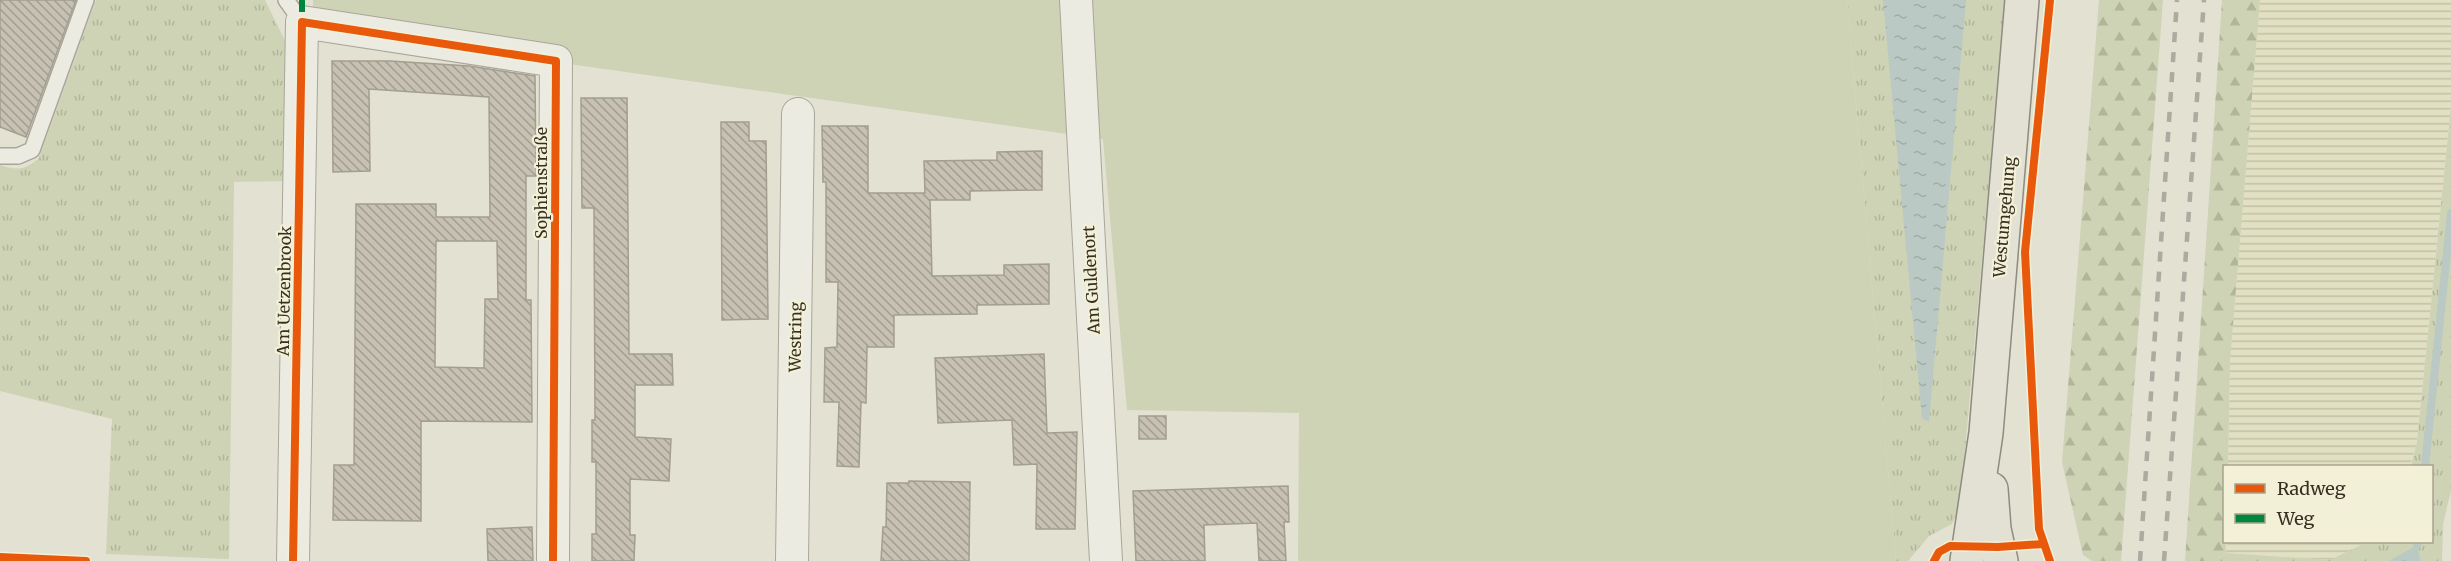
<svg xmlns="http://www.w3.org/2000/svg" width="2451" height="561" viewBox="0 0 2451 561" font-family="Merriweather,serif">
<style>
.farmland{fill:url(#farmland-rules)}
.grass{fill:url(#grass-tufts)}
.forest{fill:url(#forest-firs)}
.garden{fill:#cdd3b4}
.water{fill:url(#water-ripples)}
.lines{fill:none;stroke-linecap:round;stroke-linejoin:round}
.stream{stroke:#bac9c3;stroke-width:8}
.building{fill:url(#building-back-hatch);stroke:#a39e90;stroke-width:1.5;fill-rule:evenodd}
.service-casing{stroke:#a9a699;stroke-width:18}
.minor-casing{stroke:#a9a699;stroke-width:34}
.primary-casing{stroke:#8e8b80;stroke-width:36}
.service{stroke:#ecebe1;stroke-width:15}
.minor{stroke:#ecebe1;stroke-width:32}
.primary{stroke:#e3e1d4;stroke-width:33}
.rail{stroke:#acaaa1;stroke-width:4.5;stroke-dasharray:10 10;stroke-linecap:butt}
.quiet{stroke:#00873e;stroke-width:6;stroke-dasharray:12 6;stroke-linecap:butt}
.cycleway-casing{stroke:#f3f0d8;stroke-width:11}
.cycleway{stroke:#e8590c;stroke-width:8}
.labels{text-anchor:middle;stroke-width:4.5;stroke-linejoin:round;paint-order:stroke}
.street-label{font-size:16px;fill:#373021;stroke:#f3f0d8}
</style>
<defs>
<pattern id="farmland-rules" width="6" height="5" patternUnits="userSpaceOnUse" patternTransform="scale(1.5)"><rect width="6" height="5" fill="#e1e0c3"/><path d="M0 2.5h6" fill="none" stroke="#c2c0a7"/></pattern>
<pattern id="grass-tufts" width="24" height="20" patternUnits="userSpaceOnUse" patternTransform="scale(1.5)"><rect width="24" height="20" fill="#cdd3b4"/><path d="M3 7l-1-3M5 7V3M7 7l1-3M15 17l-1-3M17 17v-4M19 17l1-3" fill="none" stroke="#b1b59a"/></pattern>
<pattern id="forest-firs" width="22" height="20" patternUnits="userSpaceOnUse" patternTransform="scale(1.5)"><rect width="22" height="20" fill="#cdd3b4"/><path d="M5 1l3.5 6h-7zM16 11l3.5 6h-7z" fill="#b1b59a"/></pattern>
<pattern id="water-ripples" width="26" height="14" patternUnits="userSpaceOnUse" patternTransform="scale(1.5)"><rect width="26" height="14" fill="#bac9c3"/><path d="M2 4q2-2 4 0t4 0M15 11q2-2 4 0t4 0" fill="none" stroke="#a0ada7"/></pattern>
<pattern id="building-back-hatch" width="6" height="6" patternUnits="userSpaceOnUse" patternTransform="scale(1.5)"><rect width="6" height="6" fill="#c6c1b2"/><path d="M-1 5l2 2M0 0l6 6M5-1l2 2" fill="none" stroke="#a29d90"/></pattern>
</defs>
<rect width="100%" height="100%" fill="#e3e1d1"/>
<!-- farmland -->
<g class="farmland">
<polygon points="2260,0 2451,0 2451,106 2417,442 2410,466 2228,466 2230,361"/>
<polygon points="2227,542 2367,542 2331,560 2226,553"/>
</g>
<!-- grass -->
<g class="grass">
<path d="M96,0H265L288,47L289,181L234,182L229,559L106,554L112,419L0,391V165C17,171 26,170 39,158Z"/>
<polygon points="1847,0 2005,0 1960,507 1952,524 1929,536 1908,561 1896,561"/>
<polygon points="2451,106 2451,491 2443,524 2442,561 2421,561 2417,546 2389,561 2214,561 2226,553 2330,560 2367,542 2432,542 2432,466 2411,466 2417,442"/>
</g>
<!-- forest -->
<g class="forest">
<polygon points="2099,0 2163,0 2121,561 2092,561 2083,555 2062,462"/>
<polygon points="2222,0 2260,0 2230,361 2228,466 2224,466 2226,553 2214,561 2185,561"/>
</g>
<!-- garden -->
<polygon class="garden" points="313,0 1847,0 1896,561 1298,561 1299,413 1127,410 1103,139 569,64 569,52 313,14"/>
<!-- water -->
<g class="water">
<polygon points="1883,0 1966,0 1929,422 1922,418"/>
<polygon points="2417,545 2421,561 2389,561"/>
</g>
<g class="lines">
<!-- stream -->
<g class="stream">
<polyline points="2425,466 2451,213"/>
<polyline points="2417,545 2418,542"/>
</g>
</g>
<!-- building -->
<g class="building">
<polygon points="0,0 76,0 26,137 0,127"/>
<path d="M332,61H390L469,66L535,76L536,176H526V300H531L532,422L421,421V521L333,520L334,465H354L356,204H436V217H490L489,97L369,89L370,171L333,172ZM436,241H497L498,299H485L484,368L435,367Z"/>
<polygon points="581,98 627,98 629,354 672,354 673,385 635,385 635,437 671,439 669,481 630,479 630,535 635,535 634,561 592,561 592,534 596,534 596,462 592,462 592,420 595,420 594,208 582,208"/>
<polygon points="721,122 749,122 749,141 766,141 768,319 722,320"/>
<polygon points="822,126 868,126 868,193 925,193 924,161 997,160 997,152 1042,151 1042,190 970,191 970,200 930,200 932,276 1004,275 1004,265 1049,264 1049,304 977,305 977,314 894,315 894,347 867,347 866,403 861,402 859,467 837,466 839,402 824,402 825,348 837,347 838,282 826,282 826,182 823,182"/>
<polygon points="1044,354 1047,433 1077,432 1075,529 1036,529 1037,464 1014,465 1012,420 938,423 935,358"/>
<rect x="1139" y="416" width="27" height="23"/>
<polygon points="909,481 970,482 969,561 881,561 883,527 886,527 887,483 909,483"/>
<polygon points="1288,486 1289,522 1284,522 1286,561 1259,561 1257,523 1204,525 1205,561 1136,561 1133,491"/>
<polygon points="532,527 533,561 488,561 487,529"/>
</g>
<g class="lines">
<defs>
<g id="service">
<polyline points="286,0 302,22"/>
<polyline points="0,156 18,156 32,150 86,0"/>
</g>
<g id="minor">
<polyline points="1076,0 1106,561"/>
<polyline points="293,561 302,22 556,61 553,561"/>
<polyline points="792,561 798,114"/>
</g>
<g id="primary">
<polyline points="1991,489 1994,529 2001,561"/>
<polyline points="1967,561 1986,433 2022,0"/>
</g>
</defs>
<!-- service casing -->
<use href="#service" class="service-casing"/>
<!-- minor casing -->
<use href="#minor" class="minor-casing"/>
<!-- primary casing -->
<use href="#primary" class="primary-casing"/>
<!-- service -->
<use href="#service" class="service"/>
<!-- minor -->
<use href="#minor" class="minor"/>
<!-- primary -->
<use href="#primary" class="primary"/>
<!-- rail -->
<g class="rail">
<polyline points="2140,561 2177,0"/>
<polyline points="2164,561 2204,0"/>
</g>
<!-- quiet -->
<polyline class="quiet" points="302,0 302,22"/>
<defs>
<g id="cycleway">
<polyline points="2050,0 2025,252 2039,529 2050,561"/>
<polyline points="0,557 86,561"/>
<polyline points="293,561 302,22 556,61 553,561"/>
<polyline points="1934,561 1939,552 1950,546 1998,547 2043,544"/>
</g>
</defs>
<!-- cycleway casing -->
<use href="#cycleway" class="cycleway-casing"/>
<!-- cycleway -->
<use href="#cycleway" class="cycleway"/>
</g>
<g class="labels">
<!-- street labels -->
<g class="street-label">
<text transform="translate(541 183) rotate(-90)" y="6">Sophienstraße</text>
<text transform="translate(2004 217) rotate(-85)" y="6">Westumgehung</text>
<text transform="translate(1091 280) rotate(-93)" y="6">Am Guldenort</text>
<text transform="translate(284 291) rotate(-89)" y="6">Am Uetzenbrook</text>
<text transform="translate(795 337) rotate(-89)" y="6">Westring</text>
</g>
</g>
<!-- legend -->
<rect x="2223" y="465" width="210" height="78" fill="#f3f0d8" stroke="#a8a38f" stroke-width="1.5"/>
<rect x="2235" y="484" width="30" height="9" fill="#e8590c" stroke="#a8a38f" stroke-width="1.5"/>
<text x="2277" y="495" font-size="18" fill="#373021">Radweg</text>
<rect x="2235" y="514" width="30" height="9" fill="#00873e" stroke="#a8a38f" stroke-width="1.5"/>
<text x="2277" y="525" font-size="18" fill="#373021">Weg</text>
</svg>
